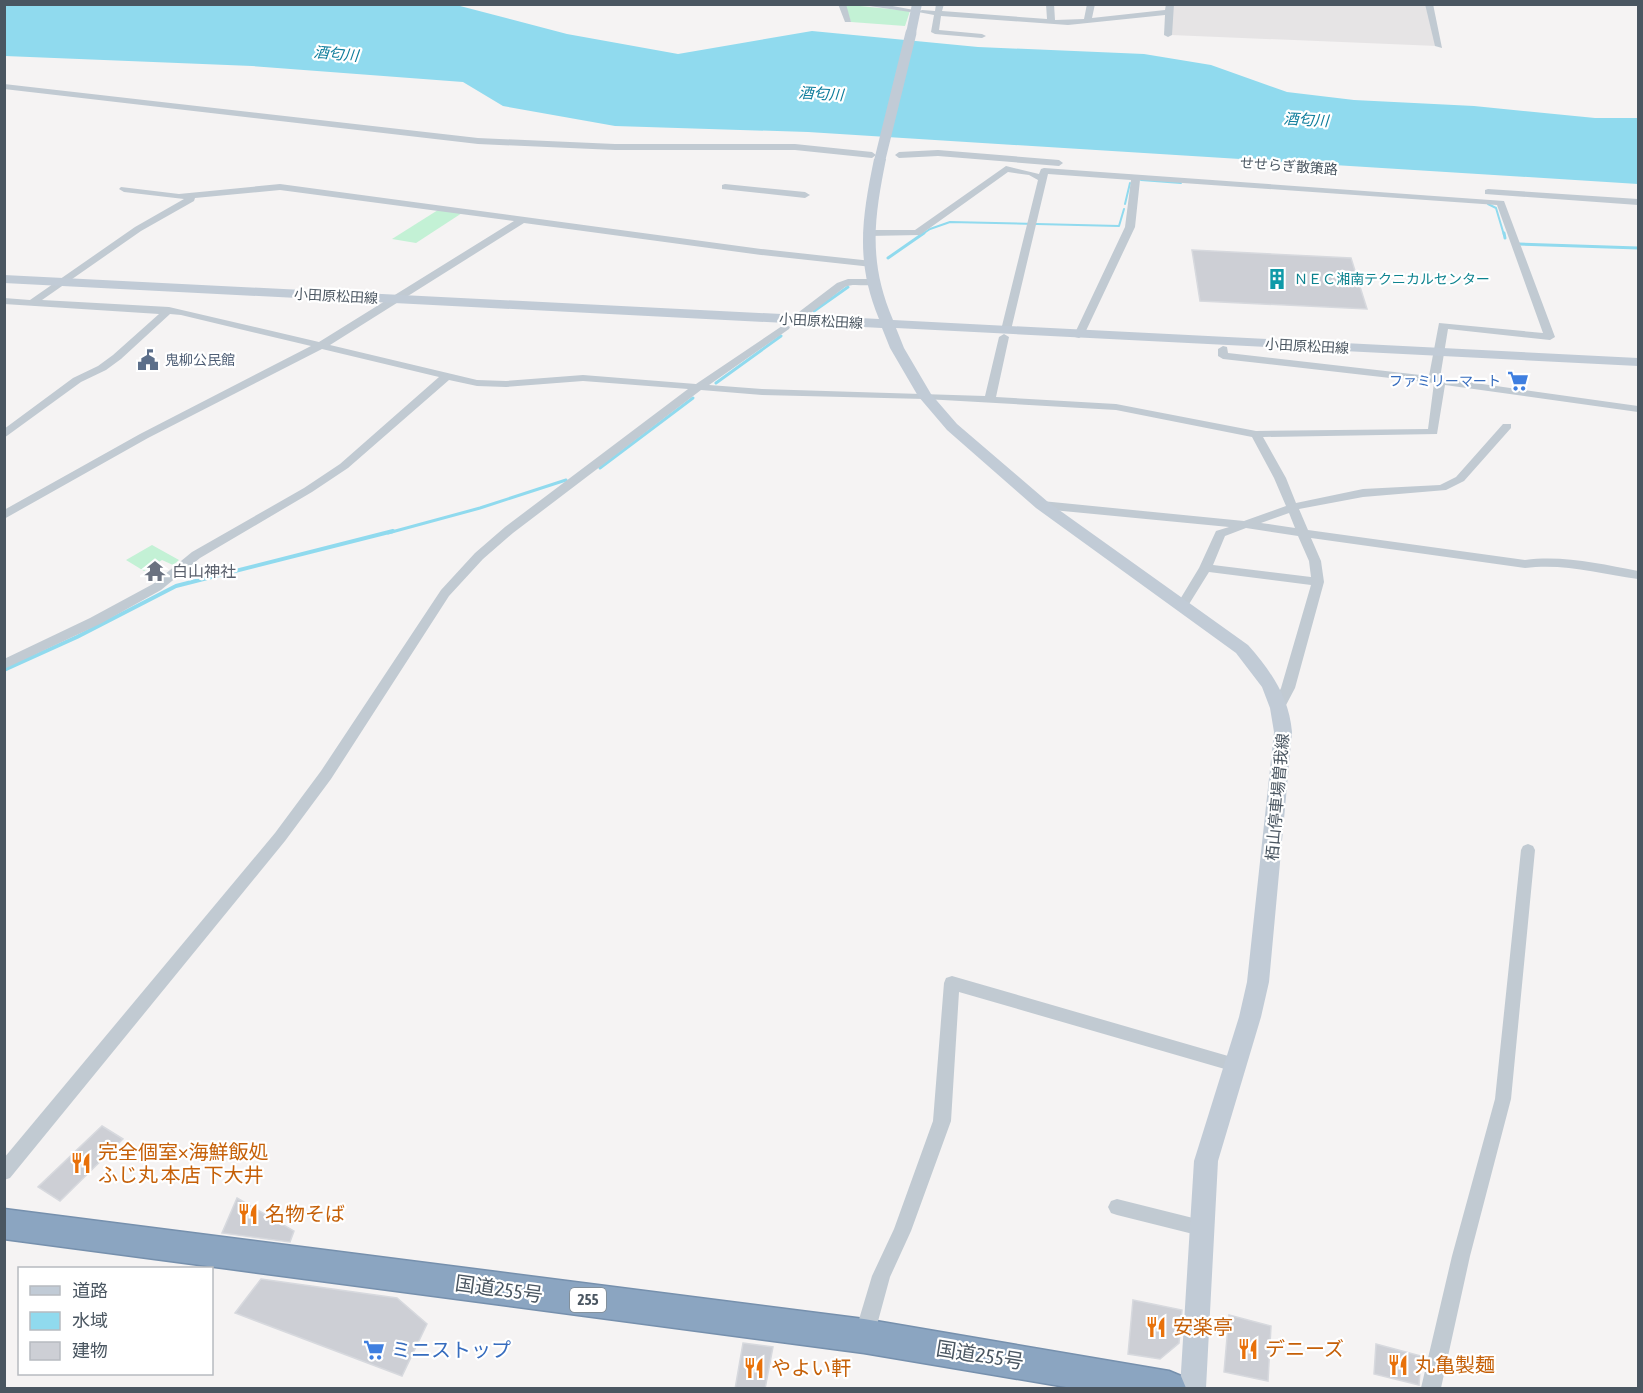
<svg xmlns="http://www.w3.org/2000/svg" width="1643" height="1393" viewBox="0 0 1643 1393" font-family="'Asap Condensed','Noto Sans JP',sans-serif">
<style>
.education{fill:#e6e4e5}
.green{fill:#c3f1d5}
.water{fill:#90daee}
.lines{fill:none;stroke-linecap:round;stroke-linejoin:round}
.stream-far2{stroke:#90daee;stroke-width:2}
.stream-far1{stroke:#90daee;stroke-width:3}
.stream{stroke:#90daee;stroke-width:4}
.building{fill:#cdcfd5;stroke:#d7d9de;stroke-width:1.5}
.highway-casing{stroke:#7690ad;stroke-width:3}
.street{fill:#c1cad2;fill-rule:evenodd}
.secondary{fill:#c1cbd6;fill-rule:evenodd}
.highway{fill:#8ba5c1;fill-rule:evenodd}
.secondary-bridge{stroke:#c1cbd6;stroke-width:11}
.labels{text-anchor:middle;stroke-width:4.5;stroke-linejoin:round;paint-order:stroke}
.far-street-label{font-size:14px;fill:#4a5661;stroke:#fff}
.far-culture-label{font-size:14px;fill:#0d838f;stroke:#fff;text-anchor:start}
.far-service-label{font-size:14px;fill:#4e5e75;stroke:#fff;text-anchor:start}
.far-shop-label{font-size:14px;fill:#366cbe;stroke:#fff;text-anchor:end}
.far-water-label{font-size:15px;font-style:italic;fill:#0c7c9b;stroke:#fff}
.shield{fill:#fff;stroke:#808990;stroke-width:1.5}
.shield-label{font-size:15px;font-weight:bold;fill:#4a5661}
.worship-label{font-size:16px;fill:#5b616d;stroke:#fff;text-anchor:start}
.street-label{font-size:16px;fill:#4a5661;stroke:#fff}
.near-food-label{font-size:20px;fill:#c56008;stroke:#fff;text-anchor:start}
.near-street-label{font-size:20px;fill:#4a5661;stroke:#fff}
.near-shop-label{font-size:20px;fill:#366cbe;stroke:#fff;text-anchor:start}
</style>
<rect width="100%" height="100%" fill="#f5f3f3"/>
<!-- education -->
<polygon class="education" points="1427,4 1437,46 1171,35 1172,5"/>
<!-- green -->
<g class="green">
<polygon points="844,5 850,5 910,11 905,26 851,22"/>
<polygon points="438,210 462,213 416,243 392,239"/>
<polygon points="152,545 179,560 173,565 162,560 144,571 126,560"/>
</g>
<!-- water -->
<polygon class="water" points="5,4 460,6 567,34 678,54 812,31 978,47 1144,54 1211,65 1287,92 1354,100 1474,106 1595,118 1638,118 1638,184 808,132 615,126 503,106 463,82 252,66 5,56"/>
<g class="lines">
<!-- stream-far2 -->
<g class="stream-far2">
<polyline points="1141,180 1181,183"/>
<polyline points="1125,204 1130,183"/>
<polyline points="1488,204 1496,208 1504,235"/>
<polyline points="921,235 930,229 950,222 1119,226 1124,209"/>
</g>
<!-- stream-far1 -->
<g class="stream-far1">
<polyline points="1504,233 1505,238"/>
<polyline points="1519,244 1638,248"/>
<polyline points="888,258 924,233"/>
<polyline points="814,311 848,287"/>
<polyline points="716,383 781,336"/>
<polyline points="600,468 693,398"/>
<polyline points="388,533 480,508 566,480"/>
</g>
<!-- stream -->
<polyline class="stream" points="4,670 77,637 176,586 393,531"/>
</g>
<!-- building -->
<g class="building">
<polygon points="1192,250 1351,258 1367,309 1200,301"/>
<polygon points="102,1126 123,1139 60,1201 38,1187"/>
<polygon points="237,1198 294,1231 290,1242 222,1233"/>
<polygon points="261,1279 397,1298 427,1324 402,1376 235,1313"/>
<polygon points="1133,1300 1182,1310 1179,1343 1160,1359 1128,1354"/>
<polygon points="1229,1315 1271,1326 1268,1381 1224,1372"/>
<polygon points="743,1343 773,1347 765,1389 735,1389"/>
<polygon points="1376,1344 1421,1356 1419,1385 1374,1374"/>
</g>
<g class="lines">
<defs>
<polygon id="highway" points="4,1209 864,1319 1169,1371 1181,1376 1186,1388 1072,1388 864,1353 4,1239"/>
</defs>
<!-- highway casing -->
<use href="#highway" class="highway-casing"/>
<!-- street -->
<g class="street">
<polygon points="838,4 846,4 851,22 845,22"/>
<polygon points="856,4 882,4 914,10 910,12"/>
<polygon points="936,4 944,4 942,11 1047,19 1046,4 1054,4 1055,20 1084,19 1087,4 1095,4 1092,18 1165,10 1166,4 1174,4 1172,35 1168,37 1164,35 1165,15 1068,25 941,16 939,30 982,34 986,36 982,38 935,34 931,32 934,15 918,12 922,10 935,11"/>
<polygon points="1425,4 1433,4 1442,48 1435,46"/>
<polygon points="4,84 478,138 615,144 795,144 872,152 876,155 872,158 795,150 615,150 478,144 4,89"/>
<polygon points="938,150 1059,160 1063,163 1059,166 938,156 899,158 895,155 899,152"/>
<path d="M1006,166L1039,174L1041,169L1044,168L1504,201L1555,337L1550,340L1448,329L1440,378L1638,406V412L1445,385L1437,434L1263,437L1286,478L1296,503L1363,489L1440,485L1456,477L1503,424H1511V428L1464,481L1446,490L1363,497L1299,509L1308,530L1525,560C1564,555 1601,564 1638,571V579C1599,574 1565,563 1525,568L1311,538L1321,561L1324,582L1295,688L1285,707L1280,709L1273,704L1281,688L1311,585L1209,572L1186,609H1178L1176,606L1199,568L1216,531L1229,527L1042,509L1036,505L1042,501L1244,521L1286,506L1274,478L1252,437L1116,410L925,399L762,395L701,390L513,533L483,559L449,596L331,779L285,841L10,1178L4,1180V1158L275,833L321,771L441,590L475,553L505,527L688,389L583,381L506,387L477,386L449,380L348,468L312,492L200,558L161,590L100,624L4,669V659L90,618L153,584L192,552L304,488L340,464L439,377L322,349L148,438L4,519V510L140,434L311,346L181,315L170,314L121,359L106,370L81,382L4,438V429L73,378L98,366L113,355L159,314L4,304V298L30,300L135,227L184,199L124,192L119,189L121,187L179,194L280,184L761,249L872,261L877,264L872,267L761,255L524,223L330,345L477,380L506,381L583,375L696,384L785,324L790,327L789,329L709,385L762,389L985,396L999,337L1004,334L1009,337L996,397L1116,404L1256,431L1428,429L1434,383L1223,359L1218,356V349L1223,346L1227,347L1228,353L1429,376L1439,323L1543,333L1497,205L1140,180L1135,227L1084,335L1079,338L1075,337L1074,335L1125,227L1131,180L1048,174L1011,330L1010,332H1002L1001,330L1038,180L1029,175L1008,172L920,235L868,236L863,233L868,230H915ZM280,190L514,221L319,342L169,307L42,300L141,231L194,201L195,198ZM1289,513L1295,528L1261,523ZM1246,528L1298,536L1309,561L1311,577L1213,565L1225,536Z"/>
<polygon points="725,184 805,192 810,195 805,198 722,189 722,185"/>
<polygon points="1488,189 1638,199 1638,205 1485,194 1485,190"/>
<path d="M848,279H874L879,282C869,289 855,282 845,287L799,322H791V318L837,283Z"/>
<polygon points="1528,844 1533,846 1535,850 1511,1099 1470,1256 1441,1388 1421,1388 1452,1256 1495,1099 1521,850 1523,846"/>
<polygon points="952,976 1235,1058 1241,1060 1243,1065 1241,1070 1235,1072 959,992 951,1121 911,1231 890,1277 874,1336 871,1343 864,1345 857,1343 854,1336 872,1276 894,1229 933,1121 944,983 946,978"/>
<polygon points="1117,1199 1201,1220 1207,1222 1210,1228 1207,1234 1201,1236 1117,1215 1111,1213 1108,1207 1111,1201"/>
</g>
<!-- secondary -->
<g class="secondary">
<polygon points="912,4 922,4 916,33 911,36 906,33"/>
<path d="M880,155L886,159C874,219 868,261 893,320L1638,358V366L896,328L904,348L931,394L957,424L1048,502L1248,645C1271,671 1289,697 1292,732L1269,982L1261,1017L1218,1161L1206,1388H1180L1194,1161L1239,1017L1247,982L1274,732L1270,708L1262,687L1236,653L1036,508L947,430L918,396L890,348L882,328L4,283V275L879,319C855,261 862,218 874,159Z"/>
</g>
<!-- highway -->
<use href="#highway" class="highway"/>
<!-- secondary-bridge -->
<polyline class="secondary-bridge" points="880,159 911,33"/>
</g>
<!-- icons -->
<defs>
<symbol id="building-bare" viewBox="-9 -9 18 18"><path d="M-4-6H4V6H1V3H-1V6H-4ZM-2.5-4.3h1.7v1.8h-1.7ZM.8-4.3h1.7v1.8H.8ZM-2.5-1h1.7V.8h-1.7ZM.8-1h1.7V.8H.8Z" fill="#0f9aa8" stroke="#fff" stroke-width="2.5" paint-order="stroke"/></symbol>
<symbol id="civic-bare" viewBox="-9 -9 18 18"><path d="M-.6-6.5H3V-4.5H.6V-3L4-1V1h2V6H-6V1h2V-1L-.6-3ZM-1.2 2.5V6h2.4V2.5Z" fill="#5c6f8a" stroke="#fff" stroke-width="2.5" paint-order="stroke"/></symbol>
<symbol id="supermarket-bare" viewBox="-9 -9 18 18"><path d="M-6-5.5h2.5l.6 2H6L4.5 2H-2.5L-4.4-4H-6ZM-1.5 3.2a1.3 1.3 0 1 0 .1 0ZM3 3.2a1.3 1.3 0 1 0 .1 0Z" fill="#3f7fe0" stroke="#fff" stroke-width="2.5" paint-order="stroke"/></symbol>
<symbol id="temple-bare" viewBox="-9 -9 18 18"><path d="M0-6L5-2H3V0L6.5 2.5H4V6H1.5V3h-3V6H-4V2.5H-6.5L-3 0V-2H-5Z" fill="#6b7280" stroke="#fff" stroke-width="2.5" paint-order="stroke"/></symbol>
<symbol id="restaurant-bare" viewBox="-9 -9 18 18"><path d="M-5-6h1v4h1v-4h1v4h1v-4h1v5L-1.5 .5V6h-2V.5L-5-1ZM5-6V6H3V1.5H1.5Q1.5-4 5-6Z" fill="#e8710a" stroke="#fff" stroke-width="2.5" paint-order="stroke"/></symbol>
</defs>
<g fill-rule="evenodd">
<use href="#building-bare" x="1262" y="264" width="30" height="30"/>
<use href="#civic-bare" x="133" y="345" width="30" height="30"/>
<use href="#supermarket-bare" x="1503" y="366" width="30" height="30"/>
<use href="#temple-bare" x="140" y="556" width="30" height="30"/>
<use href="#restaurant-bare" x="66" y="1148" width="30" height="30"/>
<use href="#restaurant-bare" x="233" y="1199" width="30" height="30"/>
<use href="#restaurant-bare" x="1141" y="1312" width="30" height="30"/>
<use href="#restaurant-bare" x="1233" y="1334" width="30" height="30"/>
<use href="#supermarket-bare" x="359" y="1335" width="30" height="30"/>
<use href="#restaurant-bare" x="1383" y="1350" width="30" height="30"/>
<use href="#restaurant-bare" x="739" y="1353" width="30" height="30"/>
</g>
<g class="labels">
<!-- far-street labels -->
<g class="far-street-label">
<text transform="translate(1289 166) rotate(4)" y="5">せせらぎ散策路</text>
<text transform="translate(336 296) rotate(3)" y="5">小田原松田線</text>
<text transform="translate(821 321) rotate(3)" y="5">小田原松田線</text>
<text transform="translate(1307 346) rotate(3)" y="5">小田原松田線</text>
</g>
<!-- far-culture labels -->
<g class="far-culture-label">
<text x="1294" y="284">ＮＥＣ湘南テクニカルセンター</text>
</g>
<!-- far-service labels -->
<g class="far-service-label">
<text x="165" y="365">鬼柳公民館</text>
</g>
<!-- far-shop labels -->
<g class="far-shop-label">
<text x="1501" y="386">ファミリーマート</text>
</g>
<!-- far-water labels -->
<g class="far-water-label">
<text transform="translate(336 54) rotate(5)" y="5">酒匂川</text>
<text transform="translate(821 94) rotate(3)" y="5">酒匂川</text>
<text transform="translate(1306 120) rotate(3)" y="5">酒匂川</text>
</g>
<!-- shield labels -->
<rect class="shield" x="570" y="1288" width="36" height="24" rx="4.5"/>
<g class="shield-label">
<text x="588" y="1305">255</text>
</g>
<!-- worship labels -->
<g class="worship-label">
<text x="172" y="577">白山神社</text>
</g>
<!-- street labels -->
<g class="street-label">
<text transform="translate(1277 797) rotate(-85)" y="6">栢山停車場曽我線</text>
</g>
<!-- near-food labels -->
<g class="near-food-label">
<text x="98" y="1159">完全個室×海鮮飯処<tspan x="98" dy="23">ふじ丸 本店 下大井</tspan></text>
<text x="265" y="1221">名物そば</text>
<text x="1173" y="1334">安楽亭</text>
<text x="1265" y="1356">デニーズ</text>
<text x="1415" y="1372">丸亀製麺</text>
<text x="771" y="1375">やよい軒</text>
</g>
<!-- near-street labels -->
<g class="near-street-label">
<text transform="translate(499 1289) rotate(8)" y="7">国道255号</text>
<text transform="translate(980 1355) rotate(9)" y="7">国道255号</text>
</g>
<!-- near-shop labels -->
<g class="near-shop-label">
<text x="391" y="1357">ミニストップ</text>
</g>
</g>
<!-- border -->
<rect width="1643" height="1393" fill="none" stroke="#4a5661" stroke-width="12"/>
<!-- legend -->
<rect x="18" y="1267" width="195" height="108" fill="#ffffff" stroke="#b7bbc0" stroke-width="1.5"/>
<rect x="30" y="1286" width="30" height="9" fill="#c1cbd6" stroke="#b7bbc0" stroke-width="1.5"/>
<text x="72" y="1297" font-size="18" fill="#4a5661">道路</text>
<rect x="30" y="1312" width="30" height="18" fill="#90daee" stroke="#b7bbc0" stroke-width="1.5"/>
<text x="72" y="1327" font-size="18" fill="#4a5661">水域</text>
<rect x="30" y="1342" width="30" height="18" fill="#cdcfd5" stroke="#b7bbc0" stroke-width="1.5"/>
<text x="72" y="1357" font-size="18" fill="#4a5661">建物</text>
</svg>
